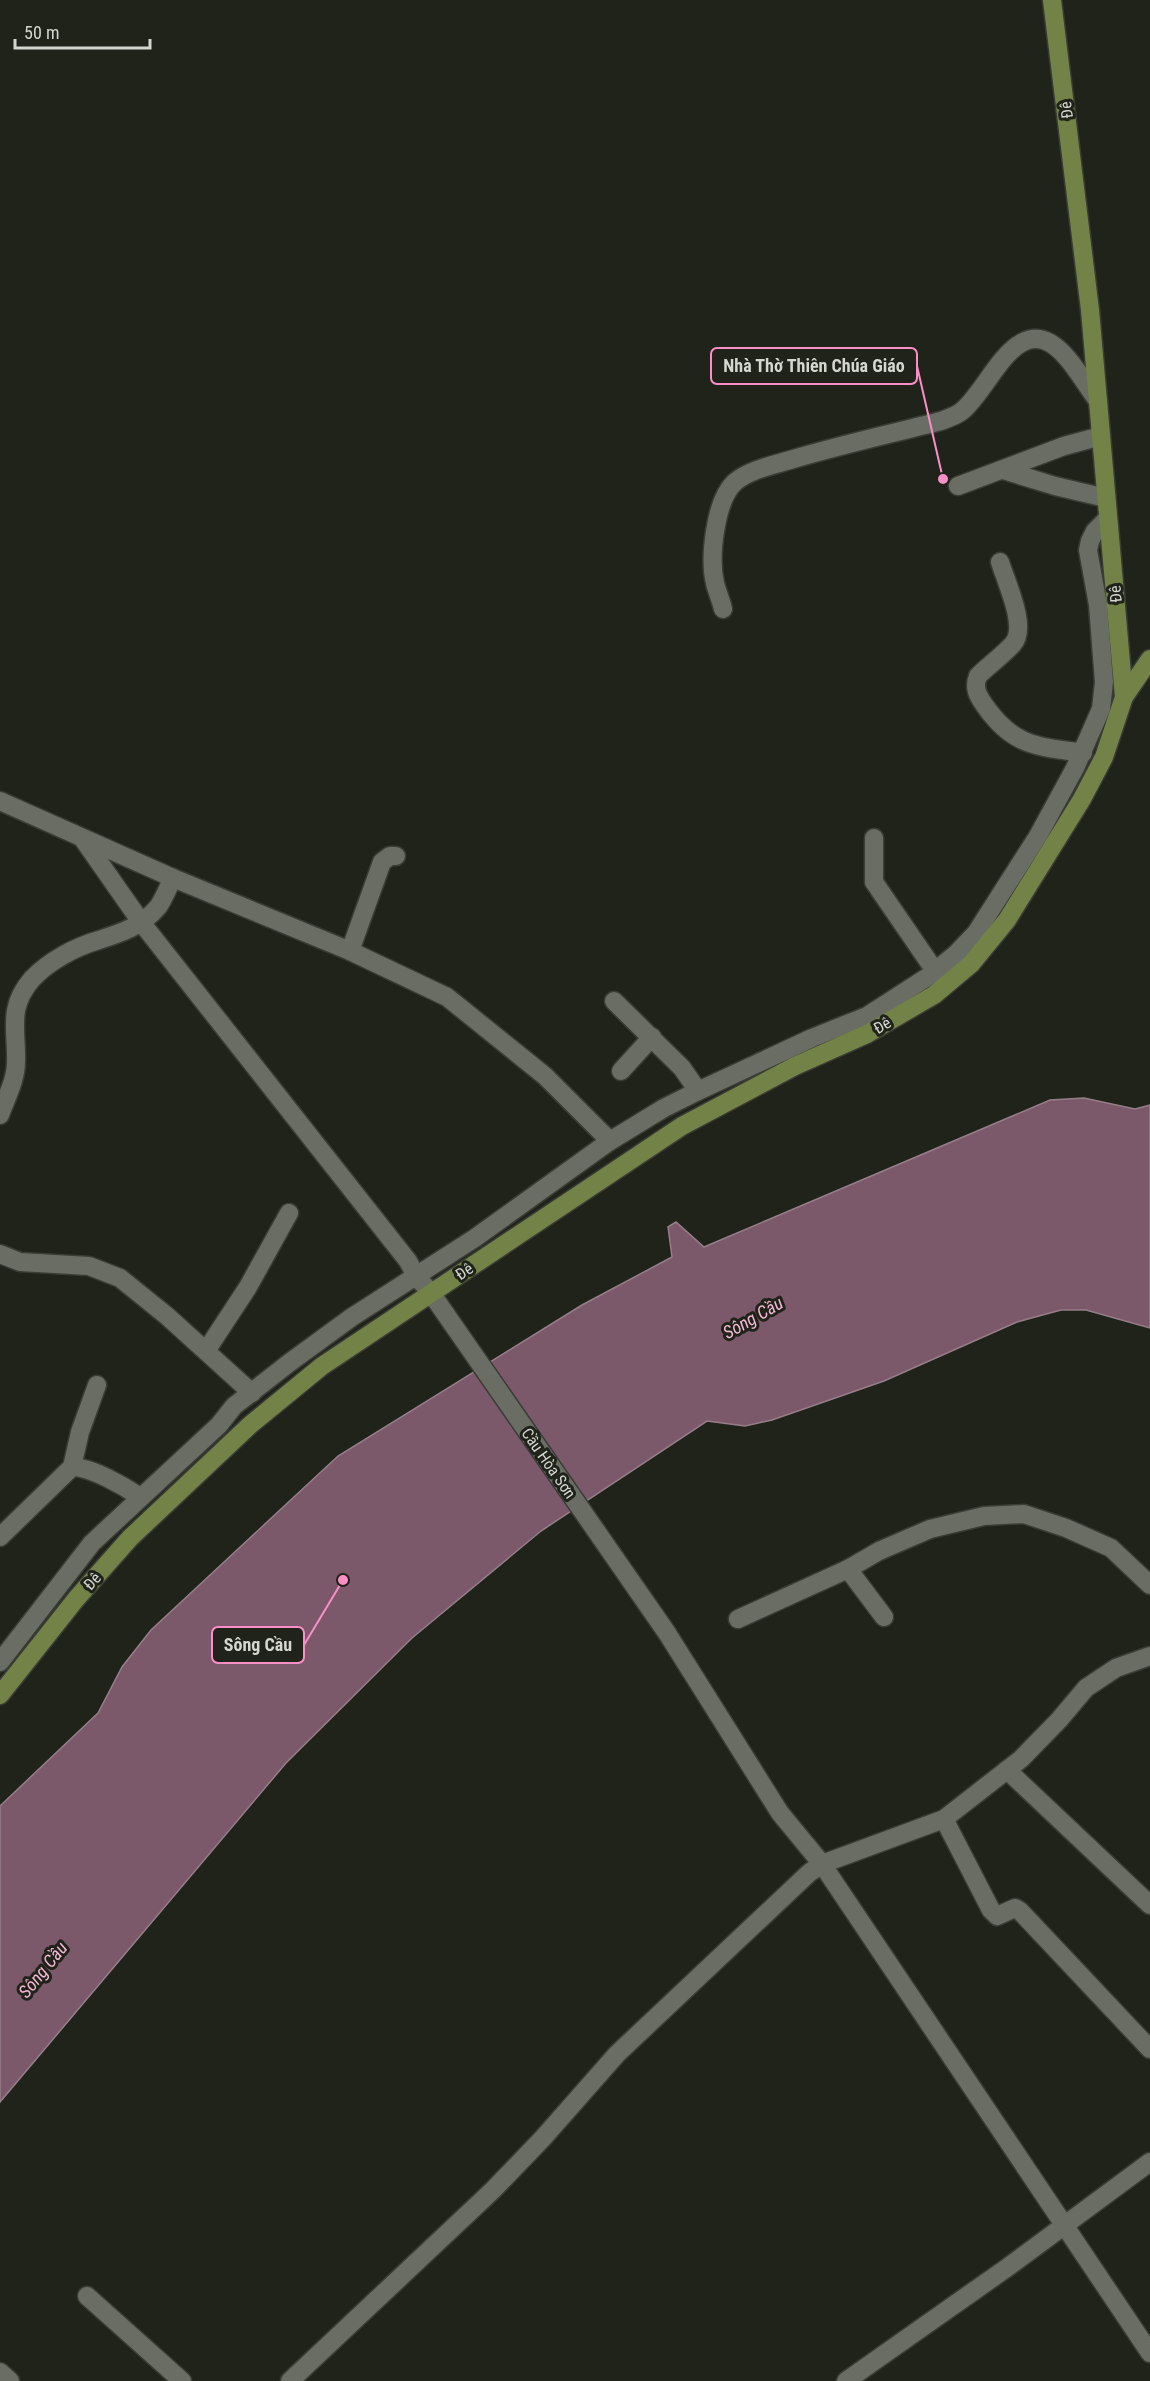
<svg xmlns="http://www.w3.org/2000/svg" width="1150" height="2381" viewBox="0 0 1150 2381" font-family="'Roboto Condensed',sans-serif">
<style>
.water{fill:#7c596a;stroke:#967e89;stroke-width:1.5}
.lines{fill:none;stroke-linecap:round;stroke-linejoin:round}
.minor-casing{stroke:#3a3c36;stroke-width:21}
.major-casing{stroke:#3a3c36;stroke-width:21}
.minor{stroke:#696d63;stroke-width:18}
.major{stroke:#738347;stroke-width:18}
.labels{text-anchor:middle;stroke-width:6;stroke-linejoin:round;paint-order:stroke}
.street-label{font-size:16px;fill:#d4d6d0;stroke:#20231a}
.water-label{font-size:18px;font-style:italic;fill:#f7b8d7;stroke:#20231a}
.leader{fill:none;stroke:#fa8fc7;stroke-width:2}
.callout-dot{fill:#fa8fc7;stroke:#20231a;stroke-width:2}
.callout{fill:#20231a;stroke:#fa8fc7;stroke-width:2}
.callout-label{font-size:18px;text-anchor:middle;font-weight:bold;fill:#d4d6d0}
</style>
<rect width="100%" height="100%" fill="#20231a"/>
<!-- water -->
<polygon class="water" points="1084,1098 1135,1109 1150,1105 1150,1328 1086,1310 1061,1310 1017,1322 884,1381 772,1420 745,1426 707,1421 541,1531 412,1638 286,1763 0,2102 0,1806 98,1713 122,1667 151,1630 338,1456 582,1305 672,1257 668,1227 676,1222 704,1247 1050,1100"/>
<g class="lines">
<defs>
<g id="minor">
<polyline points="1003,470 1055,486 1106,498"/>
<polyline points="958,486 1064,446 1101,436"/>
<path d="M1000,562C1006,582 1028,627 1013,644C1002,656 989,665 978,676C973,688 978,696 985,706C1014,747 1037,746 1083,753"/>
<path d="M723,609C721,600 717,592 715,583C709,558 715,500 735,482C749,470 773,465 790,460C840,445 890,434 941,421C948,418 956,416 962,411C992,387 1019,300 1068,359C1079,372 1088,388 1098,401"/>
<polyline points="0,801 173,878 350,951 447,997 545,1076 610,1141"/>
<polyline points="874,838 874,882 935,971"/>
<polyline points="83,839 141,922 408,1261 416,1276 431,1293 667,1633 780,1813 822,1864 1150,2353"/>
<polyline points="350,951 382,862 390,856 396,856"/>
<polyline points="614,1001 682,1068 698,1091"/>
<polyline points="621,1071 652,1037"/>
<path d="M0,1115C6,1098 16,1080 16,1062C17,1030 7,1008 32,979C49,961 75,947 99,940C121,933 142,926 158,907C164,899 168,887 173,878"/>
<polyline points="0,1254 20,1262 89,1266 120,1278 167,1316 252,1393"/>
<polyline points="206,1351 248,1287 289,1213"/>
<path d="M72,1467C91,1467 124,1486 140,1497"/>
<polyline points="0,1537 72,1467 80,1432 97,1385"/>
<polyline points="848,1569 884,1617"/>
<polyline points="738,1619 848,1569 879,1551 930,1529 984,1516 1024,1514 1066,1528 1111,1548 1150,1585"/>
<polyline points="0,1662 92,1543 219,1425 234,1406 289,1363 352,1317 475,1238 610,1141 664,1108 698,1091 812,1038 867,1016 929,976 956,954 976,933 1038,836 1075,768 1101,709 1104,682 1098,605 1088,550 1090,541 1095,531 1108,518"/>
<polyline points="1007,1770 1150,1905"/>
<polyline points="944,1819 991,1910 997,1916 1015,1908 1020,1911 1150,2049"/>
<polyline points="87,2296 182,2381"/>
<polyline points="0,2372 10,2381"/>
<polyline points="290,2381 493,2190 543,2138 617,2054 809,1873 822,1864 944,1819 1021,1759 1059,1720 1086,1688 1116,1668 1150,1656"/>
<polyline points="846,2381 1008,2267 1150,2162"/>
</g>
<g id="major">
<polyline points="1124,697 1150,659"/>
<polyline points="0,1695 76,1599 130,1538 250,1425 322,1366 682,1126 795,1066 867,1034 934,995 971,964 1007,920 1082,799 1104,757 1124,697 1090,310 1052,0"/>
</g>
</defs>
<!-- minor casing -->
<use href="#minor" class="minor-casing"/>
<!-- major casing -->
<use href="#major" class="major-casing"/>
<!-- minor -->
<use href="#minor" class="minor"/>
<!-- major -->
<use href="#major" class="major"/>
</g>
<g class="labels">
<!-- street labels -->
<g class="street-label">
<text transform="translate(1066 110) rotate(-97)" y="6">Đê</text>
<text transform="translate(1115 594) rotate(-95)" y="6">Đê</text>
<text transform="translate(882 1025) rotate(-30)" y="6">Đê</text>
<text transform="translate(464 1271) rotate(-34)" y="6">Đê</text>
<text transform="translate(549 1463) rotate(55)" y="6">Cầu Hòa Sơn</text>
<text transform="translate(92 1581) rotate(-48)" y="6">Đê</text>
</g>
<!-- water labels -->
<g class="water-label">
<text transform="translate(753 1318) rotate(-30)" y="6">Sông Cầu</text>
<text transform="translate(43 1970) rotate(-51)" y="6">Sông Cầu</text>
</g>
</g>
<!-- callouts -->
<path class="leader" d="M943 479L917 366M343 1580L304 1645"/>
<g class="callout-dot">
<circle cx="943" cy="479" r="6"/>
<circle cx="343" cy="1580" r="6"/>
</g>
<g class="callout">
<rect x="711" y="348" width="206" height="36" rx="6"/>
<rect x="212" y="1627" width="92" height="36" rx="6"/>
</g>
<g class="callout-label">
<text x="814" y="372">Nhà Thờ Thiên Chúa Giáo</text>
<text x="258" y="1651">Sông Cầu</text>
</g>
<!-- scale -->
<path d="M15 39v9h135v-9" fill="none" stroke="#d4d6d0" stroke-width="3"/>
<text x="24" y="39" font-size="18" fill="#d4d6d0" stroke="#20231a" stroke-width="4.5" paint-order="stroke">50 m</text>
</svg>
